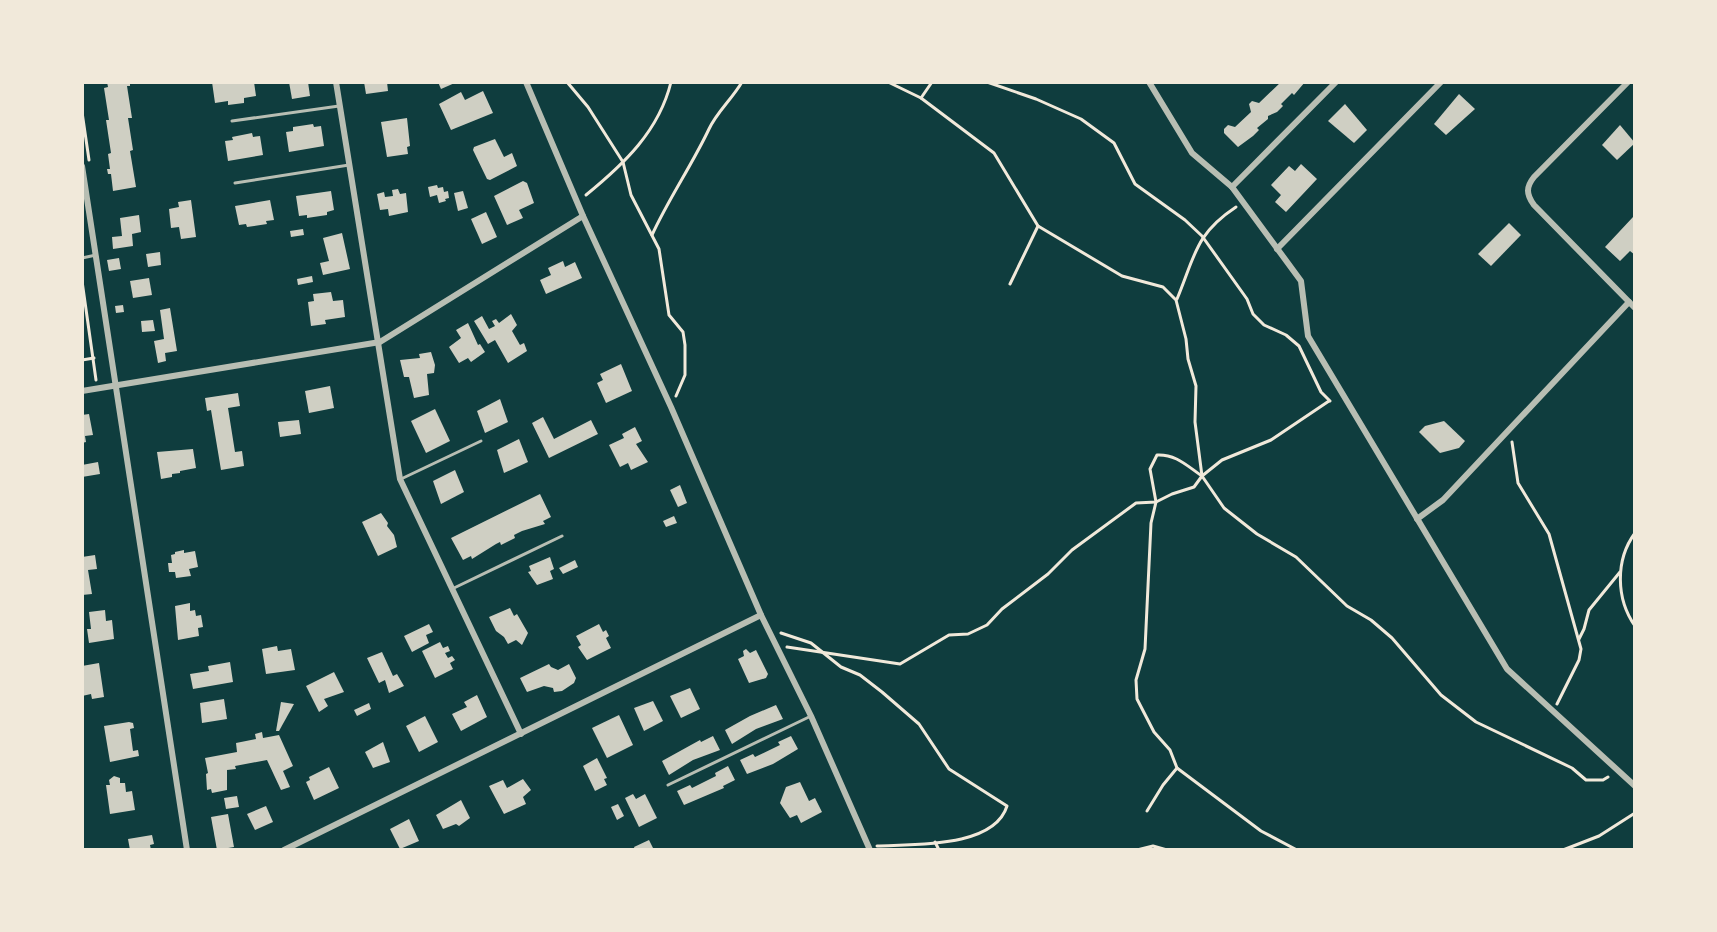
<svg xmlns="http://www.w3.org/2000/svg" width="1717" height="932" viewBox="0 0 1717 932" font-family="'Archivo Narrow',sans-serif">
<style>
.building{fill:#cfcfc3}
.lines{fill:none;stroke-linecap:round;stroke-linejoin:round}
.path{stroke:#f1e9da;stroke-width:3}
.service{stroke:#b8beb3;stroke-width:3}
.minor{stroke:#b8beb3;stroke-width:6}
</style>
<rect width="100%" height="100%" fill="#0f3d3e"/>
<!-- building -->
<g class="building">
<polygon points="107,82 130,82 130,86 127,86 132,118 128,118 133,150 130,151 136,187 113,191 111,174 108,174 107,169 110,169 108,154 111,153 106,120 109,120 104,88 108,87"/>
<polygon points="212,82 254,82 256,96 244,98 244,103 228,105 228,101 215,103"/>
<polygon points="289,82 308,82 310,96 292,99"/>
<polygon points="364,82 387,82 388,91 366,94"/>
<polygon points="438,82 457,82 441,89"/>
<polygon points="1281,82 1305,82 1294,95 1292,93 1281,104 1283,106 1277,112 1268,116 1268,119 1257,128 1259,130 1253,136 1238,147 1224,133 1224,129 1228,125 1235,127 1251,112 1249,104 1252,101 1259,103"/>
<polygon points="483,91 493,113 451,130 439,104 461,92 465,100"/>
<polygon points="1459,94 1475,109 1446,135 1434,124"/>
<polygon points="1345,104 1367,130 1354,143 1328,121"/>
<polygon points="407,118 410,146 407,147 408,154 387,157 381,122"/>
<polygon points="313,124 314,127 321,126 324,146 289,152 286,132 293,131 293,127"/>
<polygon points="1620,125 1635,143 1617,160 1602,145"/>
<polygon points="252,133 253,137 260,136 263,155 228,161 225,141 233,140 232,137"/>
<polygon points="495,139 504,157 512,153 517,166 490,180 487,179 473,150 474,147"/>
<polygon points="1301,164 1317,179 1286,212 1275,202 1281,195 1271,185 1289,166 1295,171"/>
<polygon points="523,181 527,183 534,203 519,210 523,218 507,225 494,196"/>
<polygon points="437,185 438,188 443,187 444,192 448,191 449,198 445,199 446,201 439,203 437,195 430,197 428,187"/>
<polygon points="398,189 400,194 406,193 408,212 389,216 388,209 380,210 377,194 384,192 385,197 393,196 392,190"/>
<polygon points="331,191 334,210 327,212 327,215 307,218 307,215 299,216 296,196"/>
<polygon points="463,191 468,208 458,211 454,193"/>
<polygon points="191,200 196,237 181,239 179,227 171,228 169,209 179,207 178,202"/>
<polygon points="270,200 274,220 266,221 267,224 247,227 246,224 239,225 235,206"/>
<polygon points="486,212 497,237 482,244 471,219"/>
<polygon points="139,215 141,232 132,234 133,246 113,249 112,237 122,236 120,218"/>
<polygon points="1633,217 1635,255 1630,251 1620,261 1605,247"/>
<polygon points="1509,223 1521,235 1491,266 1478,254"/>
<polygon points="303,229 304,235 291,237 290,231"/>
<polygon points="342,233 350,269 323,275 320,263 329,261 323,238"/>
<polygon points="160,252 161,265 148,267 146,254"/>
<polygon points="119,258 121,269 109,271 107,260"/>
<polygon points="563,261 565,267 575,262 582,278 546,294 540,280 551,275 548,268"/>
<polygon points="312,276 313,282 298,285 297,279"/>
<polygon points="149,278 152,295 133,298 130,281"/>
<polygon points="331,292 333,301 343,300 345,317 325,320 326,324 311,326 308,302 314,301 313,294"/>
<polygon points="123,305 124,312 116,313 115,306"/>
<polygon points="170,308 177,351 165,353 166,361 158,363 154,341 164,339 160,310"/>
<polygon points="511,314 517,325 512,331 520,345 524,343 527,351 508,363 495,340 488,344 474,321 482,316 489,329 495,326 492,321 496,319 499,323"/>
<polygon points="153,320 155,331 142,332 141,321"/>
<polygon points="468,323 478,345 480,344 485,352 471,362 468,358 459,363 449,347 461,338 456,330"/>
<polygon points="431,352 435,365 434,373 427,374 429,395 414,398 409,377 404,377 400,360 420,358 419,354"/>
<polygon points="621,364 632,391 606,403 597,383 603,380 600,374"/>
<polygon points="330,386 334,408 309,413 305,391"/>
<polygon points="238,393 240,406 228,408 235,452 242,451 244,466 221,470 211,410 207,411 205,398"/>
<polygon points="500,399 508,422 485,433 477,411"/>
<polygon points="435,409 450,441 426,453 411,421"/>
<polygon points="89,414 93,435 85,436 86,442 82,443 82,415"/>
<polygon points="543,417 554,439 591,420 598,434 549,458 532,423"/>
<polygon points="299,420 301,434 280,437 278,422"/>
<polygon points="1444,421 1465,441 1459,448 1440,453 1419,432 1425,426"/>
<polygon points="635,427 642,441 636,444 648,462 631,470 628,463 620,467 609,445 624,438 622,434"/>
<polygon points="519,439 528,462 504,473 497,450"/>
<polygon points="193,449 196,468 180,471 180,473 172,474 172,477 161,479 157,452"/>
<polygon points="98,462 100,474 82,477 82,465"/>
<polygon points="455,470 464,492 441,504 433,481"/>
<polygon points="680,485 687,503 678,507 670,490"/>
<polygon points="540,494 551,517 543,521 545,524 522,531 514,535 515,538 501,545 500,542 496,544 472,559 471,556 463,560 451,538"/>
<polygon points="381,513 388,523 387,526 394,535 397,547 378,556 362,522"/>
<polygon points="674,516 677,523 666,527 663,521"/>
<polygon points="184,550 184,553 195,551 198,567 189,569 191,576 176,578 175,572 169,572 168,563 172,563 171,555 175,554 175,552"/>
<polygon points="95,555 97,569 88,570 92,594 82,595 82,557"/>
<polygon points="550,557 554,569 550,571 553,579 537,585 528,572 531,571 529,566"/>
<polygon points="575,560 578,567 563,574 559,568"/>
<polygon points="190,603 190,611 195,610 196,616 201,615 203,627 198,628 199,636 178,640 175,606"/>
<polygon points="510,608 514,616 517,614 528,633 522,645 516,640 508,644 504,637 496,631 489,617"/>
<polygon points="105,610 106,621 112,620 114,639 89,643 87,629 91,629 89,612"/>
<polygon points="429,624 433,632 426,635 429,643 412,652 404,636"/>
<polygon points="599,624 603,632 606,630 609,636 606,638 611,648 587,660 578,647 581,645 576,636"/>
<polygon points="440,642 443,648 448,646 450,651 445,653 448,658 452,656 455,660 450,663 453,669 435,678 422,651"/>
<polygon points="277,646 278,651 291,649 295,670 266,674 262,649"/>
<polygon points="746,649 750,653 756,650 768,674 766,678 749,683 738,659 744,656 743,651"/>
<polygon points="382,652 393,676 397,674 404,686 389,693 385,680 379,683 367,658"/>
<polygon points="230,662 233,682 193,689 190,674 209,671 208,666"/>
<polygon points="99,663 104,697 92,699 91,694 82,696 82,666"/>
<polygon points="549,664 551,667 558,670 569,664 576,678 574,683 562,691 554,692 553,688 544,686 527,692 520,678"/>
<polygon points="334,672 344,692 324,699 328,706 319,712 306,686"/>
<polygon points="690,688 700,709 681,718 670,696"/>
<polygon points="477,695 487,717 461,731 452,714 467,707 464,702"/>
<polygon points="224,699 227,719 202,723 200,703"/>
<polygon points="653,701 663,721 644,731 634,708"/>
<polygon points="281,702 294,704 279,731 276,731"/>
<polygon points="369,703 371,709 357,716 354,710"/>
<polygon points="776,705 783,719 756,729 732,744 725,730 750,716"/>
<polygon points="619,715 633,745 607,758 592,728"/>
<polygon points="425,716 438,742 419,752 406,726"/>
<polygon points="129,722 133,723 134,728 130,729 133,751 138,750 139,756 110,762 104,726"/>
<polygon points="262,732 263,738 279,735 293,766 283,771 290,787 281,790 267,760 235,766 236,769 227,770 227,790 212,793 211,789 207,790 206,774 208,773 205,758 237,752 236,743 256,739 255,734"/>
<polygon points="713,736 720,750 693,760 669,775 662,761 700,740 701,742"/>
<polygon points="791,736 798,749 773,764 747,774 740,760 753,754 755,757 780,745 778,742"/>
<polygon points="383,742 390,762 373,768 365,752"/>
<polygon points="597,758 607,778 604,779 607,785 595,791 583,766"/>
<polygon points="728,766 735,780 723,786 724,788 684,805 677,791 690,785 692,788 716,776 715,773"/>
<polygon points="329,767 339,788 314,800 306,782 310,780 309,777"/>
<polygon points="114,776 120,778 120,783 125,783 126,792 132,791 135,810 110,814 106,785 110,785 109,780"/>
<polygon points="523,779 531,790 523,797 526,804 504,814 489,786 503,780 507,788"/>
<polygon points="800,782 809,801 815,798 822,812 801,823 797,815 790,818 780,803 786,787"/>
<polygon points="633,794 636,799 645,794 657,818 639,827 625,798"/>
<polygon points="237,796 239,807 226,809 224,798"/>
<polygon points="461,800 470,818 459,826 456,824 443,829 436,815"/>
<polygon points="618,804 624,816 617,820 611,807"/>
<polygon points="266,806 273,822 255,830 247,814"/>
<polygon points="228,814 234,847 217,850 211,817"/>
<polygon points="409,819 419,841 400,849 390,829"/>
<polygon points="152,835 154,844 150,845 151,850 130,850 128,839"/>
<polygon points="649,840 654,850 635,850 634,847"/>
</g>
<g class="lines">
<!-- path -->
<g class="path">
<polyline points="567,82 588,107 623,162 631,195 659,249 669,315 683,332 685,345 685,375 676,396"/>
<polyline points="888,82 921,98 994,153 1038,226 1122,276 1163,287 1176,300 1186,339 1188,359 1196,386 1195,422 1202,476 1224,508 1257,534 1296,557 1347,606 1371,620 1392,638 1441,695 1476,722 1572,768 1586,780 1603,780 1608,777"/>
<polyline points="987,82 1036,99 1081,119 1114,143 1135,184 1185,220 1202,236 1247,299 1253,314 1264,325 1286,335 1299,346 1321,392 1330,401"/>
<polyline points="921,98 932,82"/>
<polyline points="82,112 89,160"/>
<path d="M586,195C624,164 659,131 671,82"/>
<path d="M652,235C669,198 692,165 709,129C717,112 732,99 742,82"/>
<polyline points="82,281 96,380"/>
<polyline points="1010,284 1038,226"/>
<path d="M1177,299C1195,256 1195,234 1236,207"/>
<polyline points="82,360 94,358"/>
<polyline points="1512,442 1518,483 1549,534 1581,649 1579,660 1557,704"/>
<path d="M1202,476C1187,466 1176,454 1157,455L1150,469L1156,502L1151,523L1145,649L1136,680L1137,699L1154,732L1170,750L1177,768L1261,831L1297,850"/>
<path d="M1635,533C1615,560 1616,599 1635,626"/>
<path d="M781,633L811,643L841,667L860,675L882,692L919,724L949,769L1007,806C994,848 915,844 877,846"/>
<polyline points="1579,639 1584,629 1589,610 1620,572"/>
<polyline points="787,647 900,664 949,635 968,634 987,625 1002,609 1048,574 1072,550 1136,503 1156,502 1172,494 1194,487 1202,476 1222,460 1271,440 1329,401"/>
<polyline points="1147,811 1163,785 1177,768"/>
<polyline points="935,842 939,850"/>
<polyline points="1137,850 1153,846 1167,850"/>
<polyline points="1563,850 1599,836 1635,813"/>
</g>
<!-- service -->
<g class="service">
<polyline points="232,121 339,106"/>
<polyline points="235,183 349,165"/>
<polyline points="82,258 96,255"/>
<polyline points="401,479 481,441"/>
<polyline points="454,588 562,536"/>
<polyline points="668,785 811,716"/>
</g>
<!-- minor -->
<g class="minor">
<polyline points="336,82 400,479 521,734"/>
<polyline points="526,82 583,216 671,407 761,615 811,716 870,850"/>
<polyline points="1149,82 1192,153 1232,187 1301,281 1308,336 1507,669 1635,786"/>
<path d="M1628,82L1534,177C1526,187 1526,194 1534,205L1635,308"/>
<polyline points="82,166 187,850"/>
<polyline points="1232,187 1336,82"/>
<polyline points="1277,249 1441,82"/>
<polyline points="82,391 380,342 583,216"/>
<polyline points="1417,519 1443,500 1629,302"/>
<polyline points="284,850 761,615"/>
</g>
</g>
<!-- border -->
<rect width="1717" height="932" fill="none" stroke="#f1e9da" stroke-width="168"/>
</svg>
